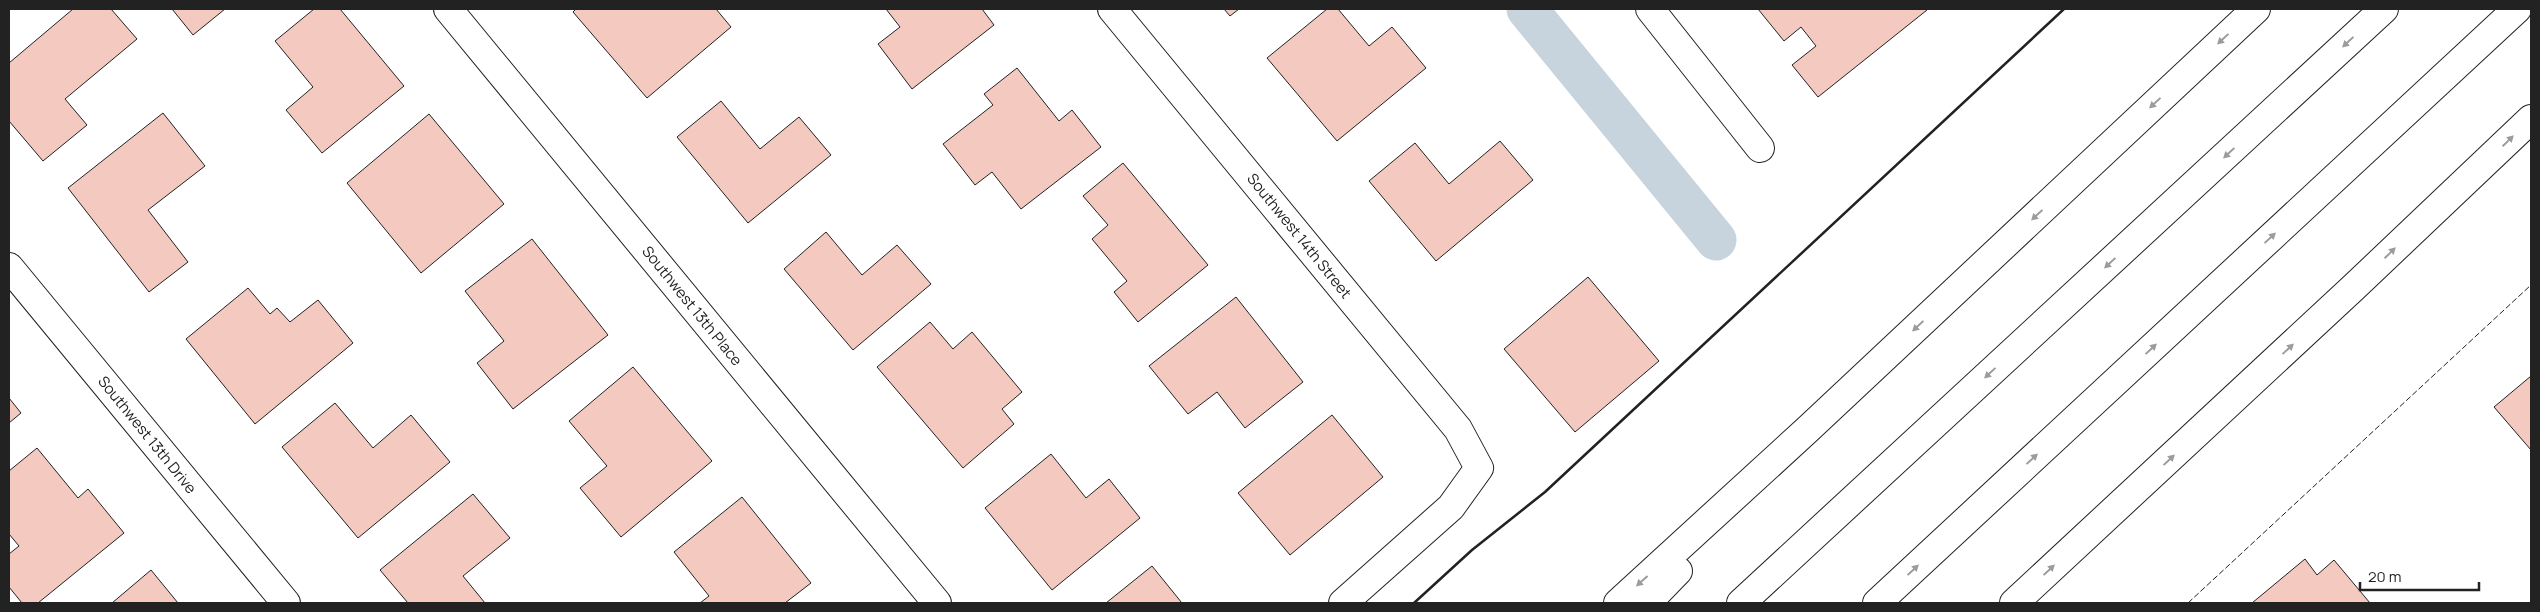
<svg xmlns="http://www.w3.org/2000/svg" width="2540" height="612" viewBox="0 0 2540 612" font-family="Manrope,sans-serif">
<style>
.lines{fill:none;stroke-linecap:round;stroke-linejoin:round}
.canal{stroke:#c7d3dd;stroke-width:41}
.building{fill:#f3c9c0;stroke:#222}
.street-casing{stroke:#222;stroke-width:30}
.highway-casing{stroke:#222;stroke-width:30}
.street{stroke:#fff;stroke-width:28}
.highway{stroke:#fff;stroke-width:28}
.fence{stroke:#222;stroke-width:1;stroke-dasharray:6 2.5;stroke-linecap:butt}
.wall{stroke:#222;stroke-width:2.5}
.oneway{fill:#9c9c9c}
.labels{text-anchor:middle;stroke-width:4;stroke-linejoin:round;paint-order:stroke}
.street-label{font-size:15px;fill:#222;stroke:#fff}
</style>
<rect width="100%" height="100%" fill="#fff"/>
<g class="lines">
<!-- canal -->
<polyline class="canal" points="1527,9 1716,240"/>
</g>
<!-- building -->
<g class="building">
<polygon points="73,9 111,9 137,39 65,99 87,125 43,161 9,121 9,63"/>
<polygon points="172,9 225,9 193,35"/>
<polygon points="314,9 340,9 404,86 322,153 286,110 313,87 275,41"/>
<polygon points="576,9 716,9 731,27 647,98 573,12"/>
<polygon points="886,9 982,9 994,25 912,89 878,44 900,27"/>
<polygon points="1224,9 1239,9 1230,16"/>
<polygon points="1327,9 1338,9 1369,46 1392,27 1426,68 1337,141 1267,58"/>
<polygon points="1758,9 1926,9 1927,10 1818,97 1792,65 1816,46 1801,27 1784,41"/>
<polygon points="1017,68 1059,121 1072,110 1101,147 1021,209 992,172 975,185 943,144 993,105 984,94"/>
<polygon points="721,101 760,149 799,117 831,155 748,223 677,137"/>
<polygon points="163,113 205,166 148,210 188,262 149,292 68,188"/>
<polygon points="429,114 504,204 421,273 347,183"/>
<polygon points="1500,141 1533,180 1436,261 1369,181 1415,143 1449,184"/>
<polygon points="1123,163 1208,265 1138,322 1114,292 1127,281 1092,239 1108,225 1083,196"/>
<polygon points="826,232 862,275 897,245 931,284 853,350 784,269"/>
<polygon points="532,239 608,335 513,409 477,363 504,341 465,291"/>
<polygon points="1588,277 1659,361 1575,432 1504,349"/>
<polygon points="248,288 270,314 277,308 290,322 318,300 353,343 255,424 186,339"/>
<polygon points="1236,297 1303,382 1245,428 1217,392 1188,414 1149,366"/>
<polygon points="930,322 953,349 972,332 1022,392 1002,409 1014,424 963,468 877,367"/>
<polygon points="633,367 712,461 621,537 580,488 607,466 569,421"/>
<polygon points="2531,376 2531,450 2494,407"/>
<polygon points="9,398 21,413 9,423"/>
<polygon points="335,403 373,448 411,415 450,462 358,538 282,447"/>
<polygon points="1332,415 1383,477 1290,555 1238,493"/>
<polygon points="37,448 78,498 88,489 124,533 38,603 22,603 9,587 9,554 19,546 9,534 9,471"/>
<polygon points="1051,454 1086,498 1109,479 1140,518 1052,590 985,508"/>
<polygon points="473,494 510,538 463,576 485,603 408,603 380,570"/>
<polygon points="742,497 811,583 785,603 700,603 709,596 674,552"/>
<polygon points="2305,559 2317,575 2334,560 2370,603 2252,603"/>
<polygon points="1152,566 1182,603 1106,603"/>
<polygon points="151,570 178,603 112,603"/>
</g>
<g class="lines">
<defs>
<g id="street">
<polyline points="448,9 937,603"/>
<polyline points="1112,9 1458,429 1479,468 1451,507 1343,603"/>
<polyline points="1650,9 1760,148"/>
<polyline points="9,267 286,603"/>
</g>
<g id="highway">
<polyline points="1618,603 1807,430 2256,9"/>
<polyline points="1647,603 1678,571"/>
<polyline points="1741,603 2384,9"/>
<polyline points="1877,603 2517,9"/>
<polyline points="2014,603 2354,287 2531,119"/>
</g>
</defs>
<!-- street casing -->
<use href="#street" class="street-casing"/>
<!-- highway casing -->
<use href="#highway" class="highway-casing"/>
<!-- street -->
<use href="#street" class="street"/>
<!-- highway -->
<use href="#highway" class="highway"/>
<!-- fence -->
<polyline class="fence" points="2188,603 2531,285"/>
<!-- wall -->
<polyline class="wall" points="1414,603 1472,550 1545,492 2064,9"/>
</g>
<!-- one-way arrows -->
<defs><path id="oneway-solid" d="M-6-.8H1V-3.2L6.5 0L1 3.2V.8H-6Z" transform="scale(1.25)"/></defs>
<g class="oneway">
<use href="#oneway-solid" transform="translate(2223 39) rotate(137)"/>
<use href="#oneway-solid" transform="translate(2348 42) rotate(137)"/>
<use href="#oneway-solid" transform="translate(2155 103) rotate(137)"/>
<use href="#oneway-solid" transform="translate(2508 141) rotate(-44)"/>
<use href="#oneway-solid" transform="translate(2229 153) rotate(137)"/>
<use href="#oneway-solid" transform="translate(2037 215) rotate(137)"/>
<use href="#oneway-solid" transform="translate(2270 238) rotate(-43)"/>
<use href="#oneway-solid" transform="translate(2390 253) rotate(-44)"/>
<use href="#oneway-solid" transform="translate(2110 263) rotate(137)"/>
<use href="#oneway-solid" transform="translate(1918 326) rotate(137)"/>
<use href="#oneway-solid" transform="translate(2151 349) rotate(-43)"/>
<use href="#oneway-solid" transform="translate(2288 349) rotate(-43)"/>
<use href="#oneway-solid" transform="translate(1990 373) rotate(137)"/>
<use href="#oneway-solid" transform="translate(2032 459) rotate(-43)"/>
<use href="#oneway-solid" transform="translate(2169 460) rotate(-43)"/>
<use href="#oneway-solid" transform="translate(1913 570) rotate(-43)"/>
<use href="#oneway-solid" transform="translate(2049 570) rotate(-43)"/>
<use href="#oneway-solid" transform="translate(1642 581) rotate(138)"/>
</g>
<g class="labels">
<!-- street labels -->
<g class="street-label">
<text transform="translate(1299 236) rotate(51)" y="5">Southwest 14th Street</text>
<text transform="translate(692 306) rotate(51)" y="5">Southwest 13th Place</text>
<text transform="translate(147 435) rotate(51)" y="5">Southwest 13th Drive</text>
</g>
</g>
<!-- border -->
<rect width="2540" height="612" fill="none" stroke="#222222" stroke-width="20"/>
<!-- scale -->
<path d="M2360 582v8h119v-8" fill="none" stroke="#222222" stroke-width="2.5"/>
<text x="2368" y="582" font-size="15" fill="#222222" stroke="#ffffff" stroke-width="4" paint-order="stroke">20 m</text>
</svg>
